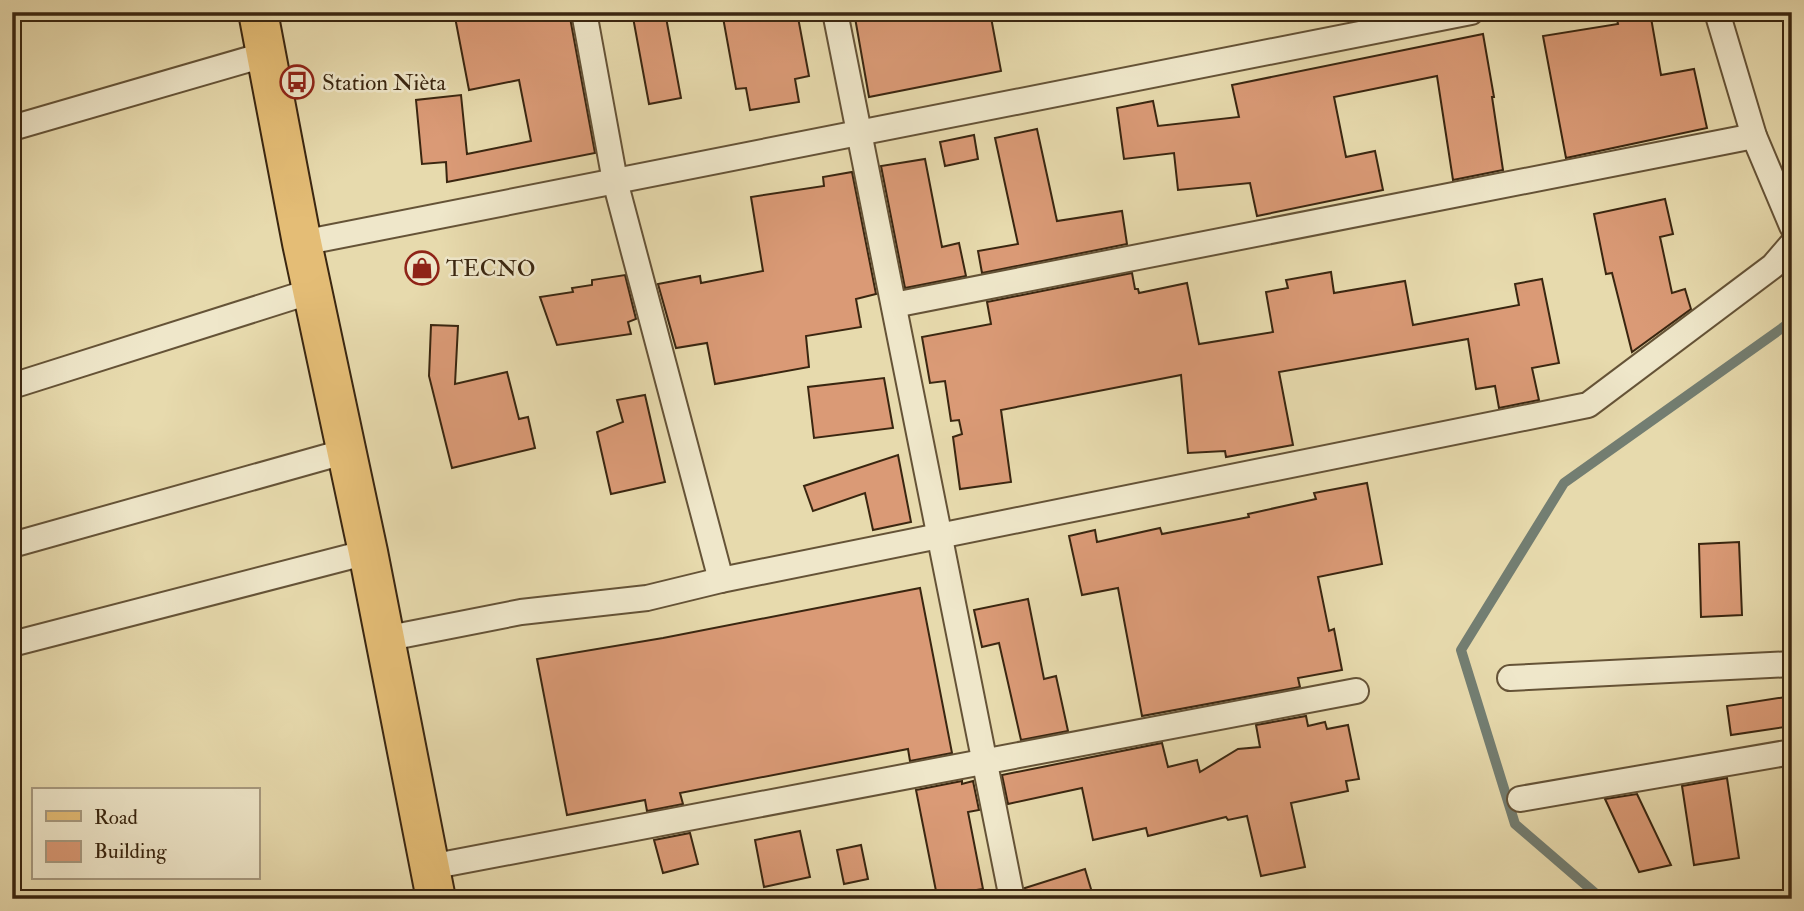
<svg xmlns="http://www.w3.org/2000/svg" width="1804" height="911" viewBox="0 0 1804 911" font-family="'IM FELL Double Pica',serif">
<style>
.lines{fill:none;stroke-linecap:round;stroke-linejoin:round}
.stream{stroke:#737e72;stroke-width:10}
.building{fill:#da9a76;stroke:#3a2610;stroke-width:2}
.minor-casing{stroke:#655337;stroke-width:28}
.primary-casing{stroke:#3a2610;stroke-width:42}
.minor{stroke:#efe7ca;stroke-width:24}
.primary{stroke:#e4bd76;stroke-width:38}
.labels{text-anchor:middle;stroke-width:5;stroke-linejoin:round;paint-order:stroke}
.poi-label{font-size:23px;fill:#3a2610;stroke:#efe7ca;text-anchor:start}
</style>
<rect width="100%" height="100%" fill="#e7daad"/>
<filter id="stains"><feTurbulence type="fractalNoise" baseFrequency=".00286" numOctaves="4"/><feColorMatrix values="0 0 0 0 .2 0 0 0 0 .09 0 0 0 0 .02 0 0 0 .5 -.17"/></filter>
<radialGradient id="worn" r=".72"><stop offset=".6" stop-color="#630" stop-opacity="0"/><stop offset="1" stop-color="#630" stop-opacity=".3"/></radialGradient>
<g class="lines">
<!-- stream -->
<polyline class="stream" points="1602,899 1515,824 1461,650 1564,483 1792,321"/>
</g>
<!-- building -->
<g class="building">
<polygon points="454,12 569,12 595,153 447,182 446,162 422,164 416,100 461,95 467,154 531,141 519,80 469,90"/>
<polygon points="632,12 665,12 681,98 649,104"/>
<polygon points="722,12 797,12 809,76 795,79 799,102 750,110 746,88 736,89"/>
<polygon points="854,12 990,12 1001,71 869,97"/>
<polygon points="1638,12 1650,12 1661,75 1694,69 1707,128 1566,158 1543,36 1618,24 1616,15"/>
<polygon points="1483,34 1494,97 1492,97 1503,170 1453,180 1437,76 1334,97 1346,157 1375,151 1383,190 1257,216 1250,183 1178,190 1174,153 1124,159 1117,108 1153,101 1158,126 1239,117 1232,85"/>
<polygon points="1037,129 1057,221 1122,211 1127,244 982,273 978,251 1018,244 995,138"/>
<polygon points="974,135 978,159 945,166 940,142"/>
<polygon points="925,159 942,247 959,243 966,276 905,288 881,166"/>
<polygon points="852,172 876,294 856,299 861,327 806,336 809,367 715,384 707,343 676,348 658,284 700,276 701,283 763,271 751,197 824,186 823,177"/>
<polygon points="1665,199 1673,234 1660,237 1672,293 1685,289 1691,309 1632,352 1612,273 1606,274 1594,214"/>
<polygon points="1331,272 1334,293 1405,281 1413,325 1519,305 1515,284 1542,279 1559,363 1532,368 1539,400 1499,408 1495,386 1476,389 1468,339 1279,372 1293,445 1226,457 1225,451 1188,453 1181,375 1001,410 1011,482 960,489 953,437 962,434 959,420 951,421 945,381 930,383 922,337 991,324 987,302 1132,273 1135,289 1138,289 1139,293 1187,283 1199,344 1273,332 1266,292 1288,288 1286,280"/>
<polygon points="625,275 636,319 628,322 631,334 557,345 540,297 573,292 572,288 592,285 592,280"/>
<polygon points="431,325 458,326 455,384 507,372 519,419 528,417 535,448 452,468 429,376"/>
<polygon points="884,378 893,428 814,438 808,387"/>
<polygon points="645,395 665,482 611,494 597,432 623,422 617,400"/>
<polygon points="898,455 911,522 873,530 865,493 813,511 804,486"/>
<polygon points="1367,483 1382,564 1318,577 1329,631 1334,629 1342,670 1298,678 1300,687 1142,716 1118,588 1082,595 1069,536 1095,530 1097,542 1160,528 1162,534 1249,517 1248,514 1316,499 1314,493"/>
<polygon points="1739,542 1742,615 1701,617 1699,544"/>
<polygon points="920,588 952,753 910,761 908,749 680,793 683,804 647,811 645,800 567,815 537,659 663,638"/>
<polygon points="1028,599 1044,679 1056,676 1068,731 1021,740 999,643 982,647 974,610"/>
<polygon points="1792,696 1792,726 1731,735 1727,706"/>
<polygon points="1306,716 1308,726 1325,722 1327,729 1348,725 1359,779 1346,781 1348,791 1291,803 1305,867 1261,876 1247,816 1228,820 1226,817 1148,836 1146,828 1093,840 1082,788 1008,804 1002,775 1162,743 1168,767 1197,760 1200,772 1238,749 1260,747 1256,725"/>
<polygon points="1727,778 1739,858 1694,865 1682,786"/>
<polygon points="962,781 962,784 973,781 979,810 968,812 983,889 937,896 916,790"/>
<polygon points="1637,794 1671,865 1639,872 1605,799"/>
<polygon points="800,831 810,877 764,887 755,840"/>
<polygon points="690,833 698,864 663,873 654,840"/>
<polygon points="861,845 868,879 844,884 837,850"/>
<polygon points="1085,869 1094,899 1026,899 1025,888"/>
</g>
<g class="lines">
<defs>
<g id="minor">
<polyline points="584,12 615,181 721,580"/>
<polyline points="835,12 1012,899"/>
<polyline points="1717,12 1754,136 1792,226"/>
<polyline points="12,128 267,54"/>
<polyline points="302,243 1471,12"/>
<polyline points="894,305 1754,136"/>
<polyline points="12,386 312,291"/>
<polyline points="12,545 347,451"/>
<polyline points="384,639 521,612 647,598 721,580 1588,405 1773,266 1792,244"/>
<polyline points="12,644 368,552"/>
<polyline points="1510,678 1792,664"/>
<polyline points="1520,799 1792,752"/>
<polyline points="430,867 1356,691"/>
</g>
<polyline id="primary" points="258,12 302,243 368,552 436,899"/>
</defs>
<!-- minor casing -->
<use href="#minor" class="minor-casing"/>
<!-- primary casing -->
<use href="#primary" class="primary-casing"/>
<!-- minor -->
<use href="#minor" class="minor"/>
<!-- primary -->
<use href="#primary" class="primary"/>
</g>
<!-- icons -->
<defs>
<symbol id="bus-ring" viewBox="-11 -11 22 22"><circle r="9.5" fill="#efe7ca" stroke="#8f2418" stroke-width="1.5"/><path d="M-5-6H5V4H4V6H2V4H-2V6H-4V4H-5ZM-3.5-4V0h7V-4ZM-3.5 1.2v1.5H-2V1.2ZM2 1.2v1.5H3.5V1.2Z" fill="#8f2418"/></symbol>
<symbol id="shop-ring" viewBox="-11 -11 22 22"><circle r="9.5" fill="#efe7ca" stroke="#8f2418" stroke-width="1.5"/><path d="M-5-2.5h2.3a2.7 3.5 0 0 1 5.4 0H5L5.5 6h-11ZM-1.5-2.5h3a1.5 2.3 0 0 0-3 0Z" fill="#8f2418"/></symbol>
</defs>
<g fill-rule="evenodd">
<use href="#bus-ring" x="278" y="63" width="38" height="38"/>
<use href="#shop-ring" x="403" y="249" width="38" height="38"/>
</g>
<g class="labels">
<!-- poi labels -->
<g class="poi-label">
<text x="322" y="90">Station Nièta</text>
<text x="446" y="276">TECNO</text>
</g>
</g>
<!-- margin -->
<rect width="1804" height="911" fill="none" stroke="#e7daad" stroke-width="42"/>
<rect x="14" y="14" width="1776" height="883" fill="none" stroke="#3a2610" stroke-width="3.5"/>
<rect x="21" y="21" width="1762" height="869" fill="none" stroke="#3a2610" stroke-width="2"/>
<!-- legend -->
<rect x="32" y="788" width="228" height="91" fill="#efe7ca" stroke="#a79a80" stroke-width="2"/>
<rect x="46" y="811" width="35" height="10" fill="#e4bd76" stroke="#a79a80" stroke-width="2"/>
<text x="94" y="824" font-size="21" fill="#3a2610">Road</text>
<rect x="46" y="841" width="35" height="21" fill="#da9a76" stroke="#a79a80" stroke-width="2"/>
<text x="94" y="858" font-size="21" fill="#3a2610">Building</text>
<rect width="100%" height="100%" filter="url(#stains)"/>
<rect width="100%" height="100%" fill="url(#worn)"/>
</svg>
